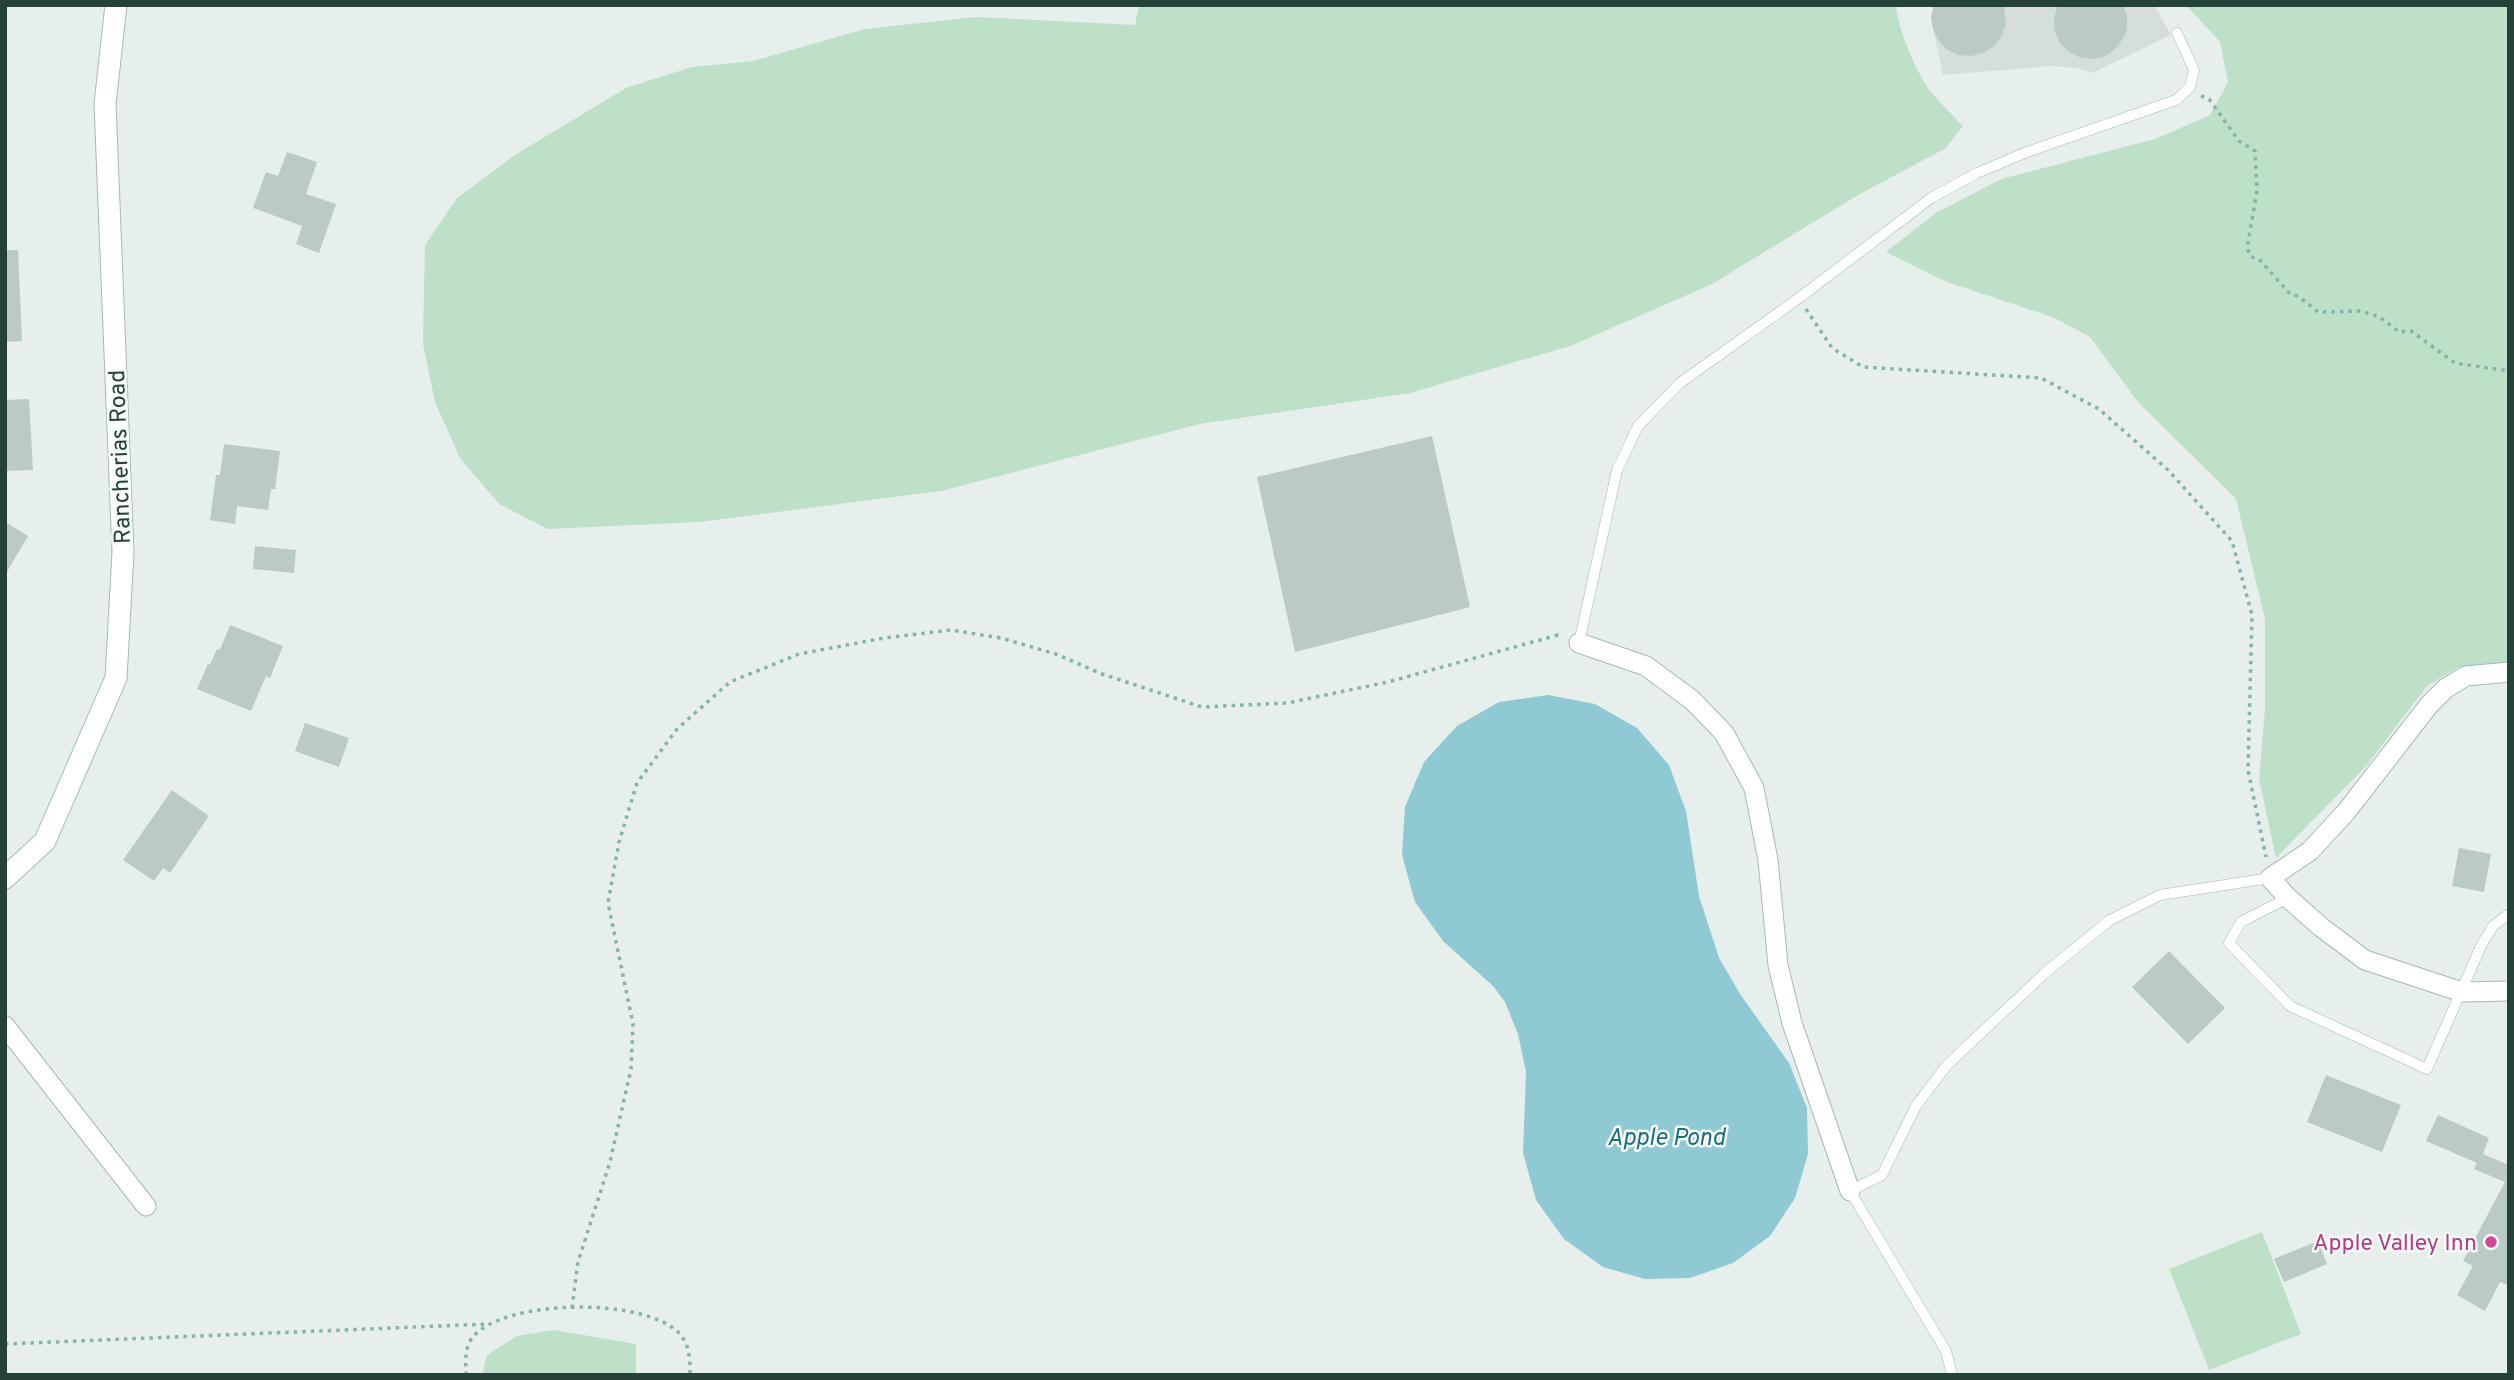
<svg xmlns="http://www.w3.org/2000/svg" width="2514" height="1380" viewBox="0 0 2514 1380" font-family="Overpass,sans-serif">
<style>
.built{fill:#d4dfda}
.green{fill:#bfe0c8}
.water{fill:#8ec9d4}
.building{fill:#bbcac4}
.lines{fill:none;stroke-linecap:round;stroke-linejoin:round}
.lane-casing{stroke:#a8b8b2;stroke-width:11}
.street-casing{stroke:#a8b8b2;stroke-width:21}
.secondary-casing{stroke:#a4bbb3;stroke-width:23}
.path{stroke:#86b3a5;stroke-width:3.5;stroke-dasharray:3.5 5;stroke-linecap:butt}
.lane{stroke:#fff;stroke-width:10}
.street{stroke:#fff;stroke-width:19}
.secondary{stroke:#fff;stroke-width:21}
.hotel-dot{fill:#d1479c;stroke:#f7fbf9;stroke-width:2.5}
.labels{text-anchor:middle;stroke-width:5;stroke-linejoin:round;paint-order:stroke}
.street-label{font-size:23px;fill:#24423a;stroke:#f7fbf9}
.hotel-label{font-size:23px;fill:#b23c85;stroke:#f7fbf9;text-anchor:end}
.water-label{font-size:24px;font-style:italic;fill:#1c6f80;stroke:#f7fbf9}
</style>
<rect width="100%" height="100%" fill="#e6efeb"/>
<!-- built -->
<polygon class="built" points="1934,5 2154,5 2171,35 2092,73 2077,68 2051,66 1943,75 1931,18"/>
<!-- green -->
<g class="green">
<path d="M1139,5H1896C1897,27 1918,77 1932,93C1942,105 1953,115 1963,126L1946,148L1858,195L1712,284L1573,345L1410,393L1200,424L941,491L699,522L548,529L499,504L460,458L435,402L423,344L425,245L457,198L515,155L626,88L692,67L753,61L865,29L976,17L1135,25Z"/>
<polygon points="2186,5 2509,5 2509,663 2457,668 2427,686 2367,765 2276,858 2259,779 2265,709 2265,619 2236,499 2138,402 2090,337 2055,318 1944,281 1886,252 1936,213 2001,179 2155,139 2210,115 2228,82 2220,42"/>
<polygon points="2262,1232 2301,1334 2209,1370 2169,1269"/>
<polygon points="554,1330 636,1344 636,1375 482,1375 487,1355 517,1336"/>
</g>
<!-- water -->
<polygon class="water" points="1548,695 1595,704 1637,728 1669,765 1686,811 1699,896 1719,958 1740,994 1789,1063 1807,1108 1808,1154 1795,1198 1770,1236 1733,1263 1690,1278 1645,1279 1603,1267 1564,1239 1536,1200 1523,1153 1526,1072 1518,1034 1505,1002 1493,986 1443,941 1415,902 1402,855 1405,807 1424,762 1457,726 1499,702"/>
<!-- building -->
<g class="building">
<polygon points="1934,5 2004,5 2006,24 2002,36 1994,46 1983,53 1971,56 1958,55 1946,49 1938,40 1933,29 1931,18"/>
<polygon points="2057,5 2123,5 2127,16 2127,29 2122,40 2114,50 2104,57 2091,59 2079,57 2068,51 2060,43 2055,32 2054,20"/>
<polygon points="287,152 317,162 306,194 336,204 319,253 296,244 302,226 253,208 266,172 278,176"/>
<polygon points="5,250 18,250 22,341 5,342"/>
<polygon points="29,399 33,470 5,471 5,400"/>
<polygon points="1432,436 1470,607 1295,652 1257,477"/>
<polygon points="224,444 280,451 275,489 271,489 268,510 237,506 235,524 210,520 216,475 220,475"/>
<polygon points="5,522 28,536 5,575"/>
<polygon points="255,546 296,550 294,573 253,569"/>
<polygon points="230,625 283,646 270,678 266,676 251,711 197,689 208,664 210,665 217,649 220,650"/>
<polygon points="305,723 349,738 339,767 295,751"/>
<polygon points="172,790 209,816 170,873 163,868 154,881 123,860"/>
<polygon points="2459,848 2491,854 2484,892 2452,886"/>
<polygon points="2169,951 2225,1008 2188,1044 2132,987"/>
<polygon points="2326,1075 2401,1105 2382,1152 2307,1122"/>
<polygon points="2438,1115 2489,1138 2483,1154 2509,1165 2509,1286 2500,1282 2485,1311 2457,1295 2473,1266 2463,1261 2505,1182 2474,1169 2477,1163 2426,1141"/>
<polygon points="2318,1241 2327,1264 2284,1282 2274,1259"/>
</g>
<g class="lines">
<defs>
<g id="lane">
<polyline points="1579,643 1617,470 1638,426 1680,383 1799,298 1931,198 1977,173 2027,152 2176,100 2190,87 2194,70 2177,33"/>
<polyline points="2288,898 2241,922 2229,943 2290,1006 2427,1069 2481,946 2493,926 2509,914"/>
<polyline points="1952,1375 1946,1351 1850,1191 1882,1175 1916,1106 1947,1065 2046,972 2110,920 2160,895 2270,878"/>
</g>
<g id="street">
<polyline points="1579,643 1646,666 1692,700 1724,733 1754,788 1768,860 1778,965 1792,1023 1850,1191"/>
<polyline points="2509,672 2466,676 2446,688 2429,705 2346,812 2310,851 2270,878 2288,898 2321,927 2365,960 2462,992 2509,991"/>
<polyline points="5,1026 146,1206"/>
</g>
<polyline id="secondary" points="5,878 45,841 116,678 123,552 105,104 116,5"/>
</defs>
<!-- lane casing -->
<use href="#lane" class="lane-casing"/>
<!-- street casing -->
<use href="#street" class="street-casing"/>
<!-- secondary casing -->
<use href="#secondary" class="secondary-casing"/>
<!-- path -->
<g class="path">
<polyline points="2201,96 2209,99 2239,141 2255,151 2257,191 2247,248 2251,257 2259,259 2290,294 2298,296 2318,312 2361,311 2380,317 2399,332 2411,331 2455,363 2509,371"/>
<polyline points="1806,309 1832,348 1863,367 2041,378 2099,409 2168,470 2232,541 2252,615 2248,770 2266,857"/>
<polyline points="572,1308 578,1262 610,1162 631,1069 633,1024 608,903 619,842 637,783 677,729 730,682 799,654 884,638 951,630 1001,638 1056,654 1102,674 1202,707 1287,703 1388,682 1558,635 1561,636"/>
<polyline points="5,1344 488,1324"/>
<path d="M466,1375C466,1362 464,1349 472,1338C503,1298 647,1297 680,1334C690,1346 690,1360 690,1375"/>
</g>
<!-- lane -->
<use href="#lane" class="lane"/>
<!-- street -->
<use href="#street" class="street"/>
<!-- secondary -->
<use href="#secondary" class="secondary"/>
</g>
<!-- markers -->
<circle class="hotel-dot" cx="2491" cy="1242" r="7"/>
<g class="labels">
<!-- street labels -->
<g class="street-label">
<text transform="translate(119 457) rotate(-92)" y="8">Rancherias Road</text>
</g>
<!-- hotel labels -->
<g class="hotel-label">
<text x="2477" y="1250">Apple Valley Inn</text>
</g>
<!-- water labels -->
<g class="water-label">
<text x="1666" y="1145">Apple Pond</text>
</g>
</g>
<!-- border -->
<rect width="2514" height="1380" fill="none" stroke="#24423a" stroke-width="14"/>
</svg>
